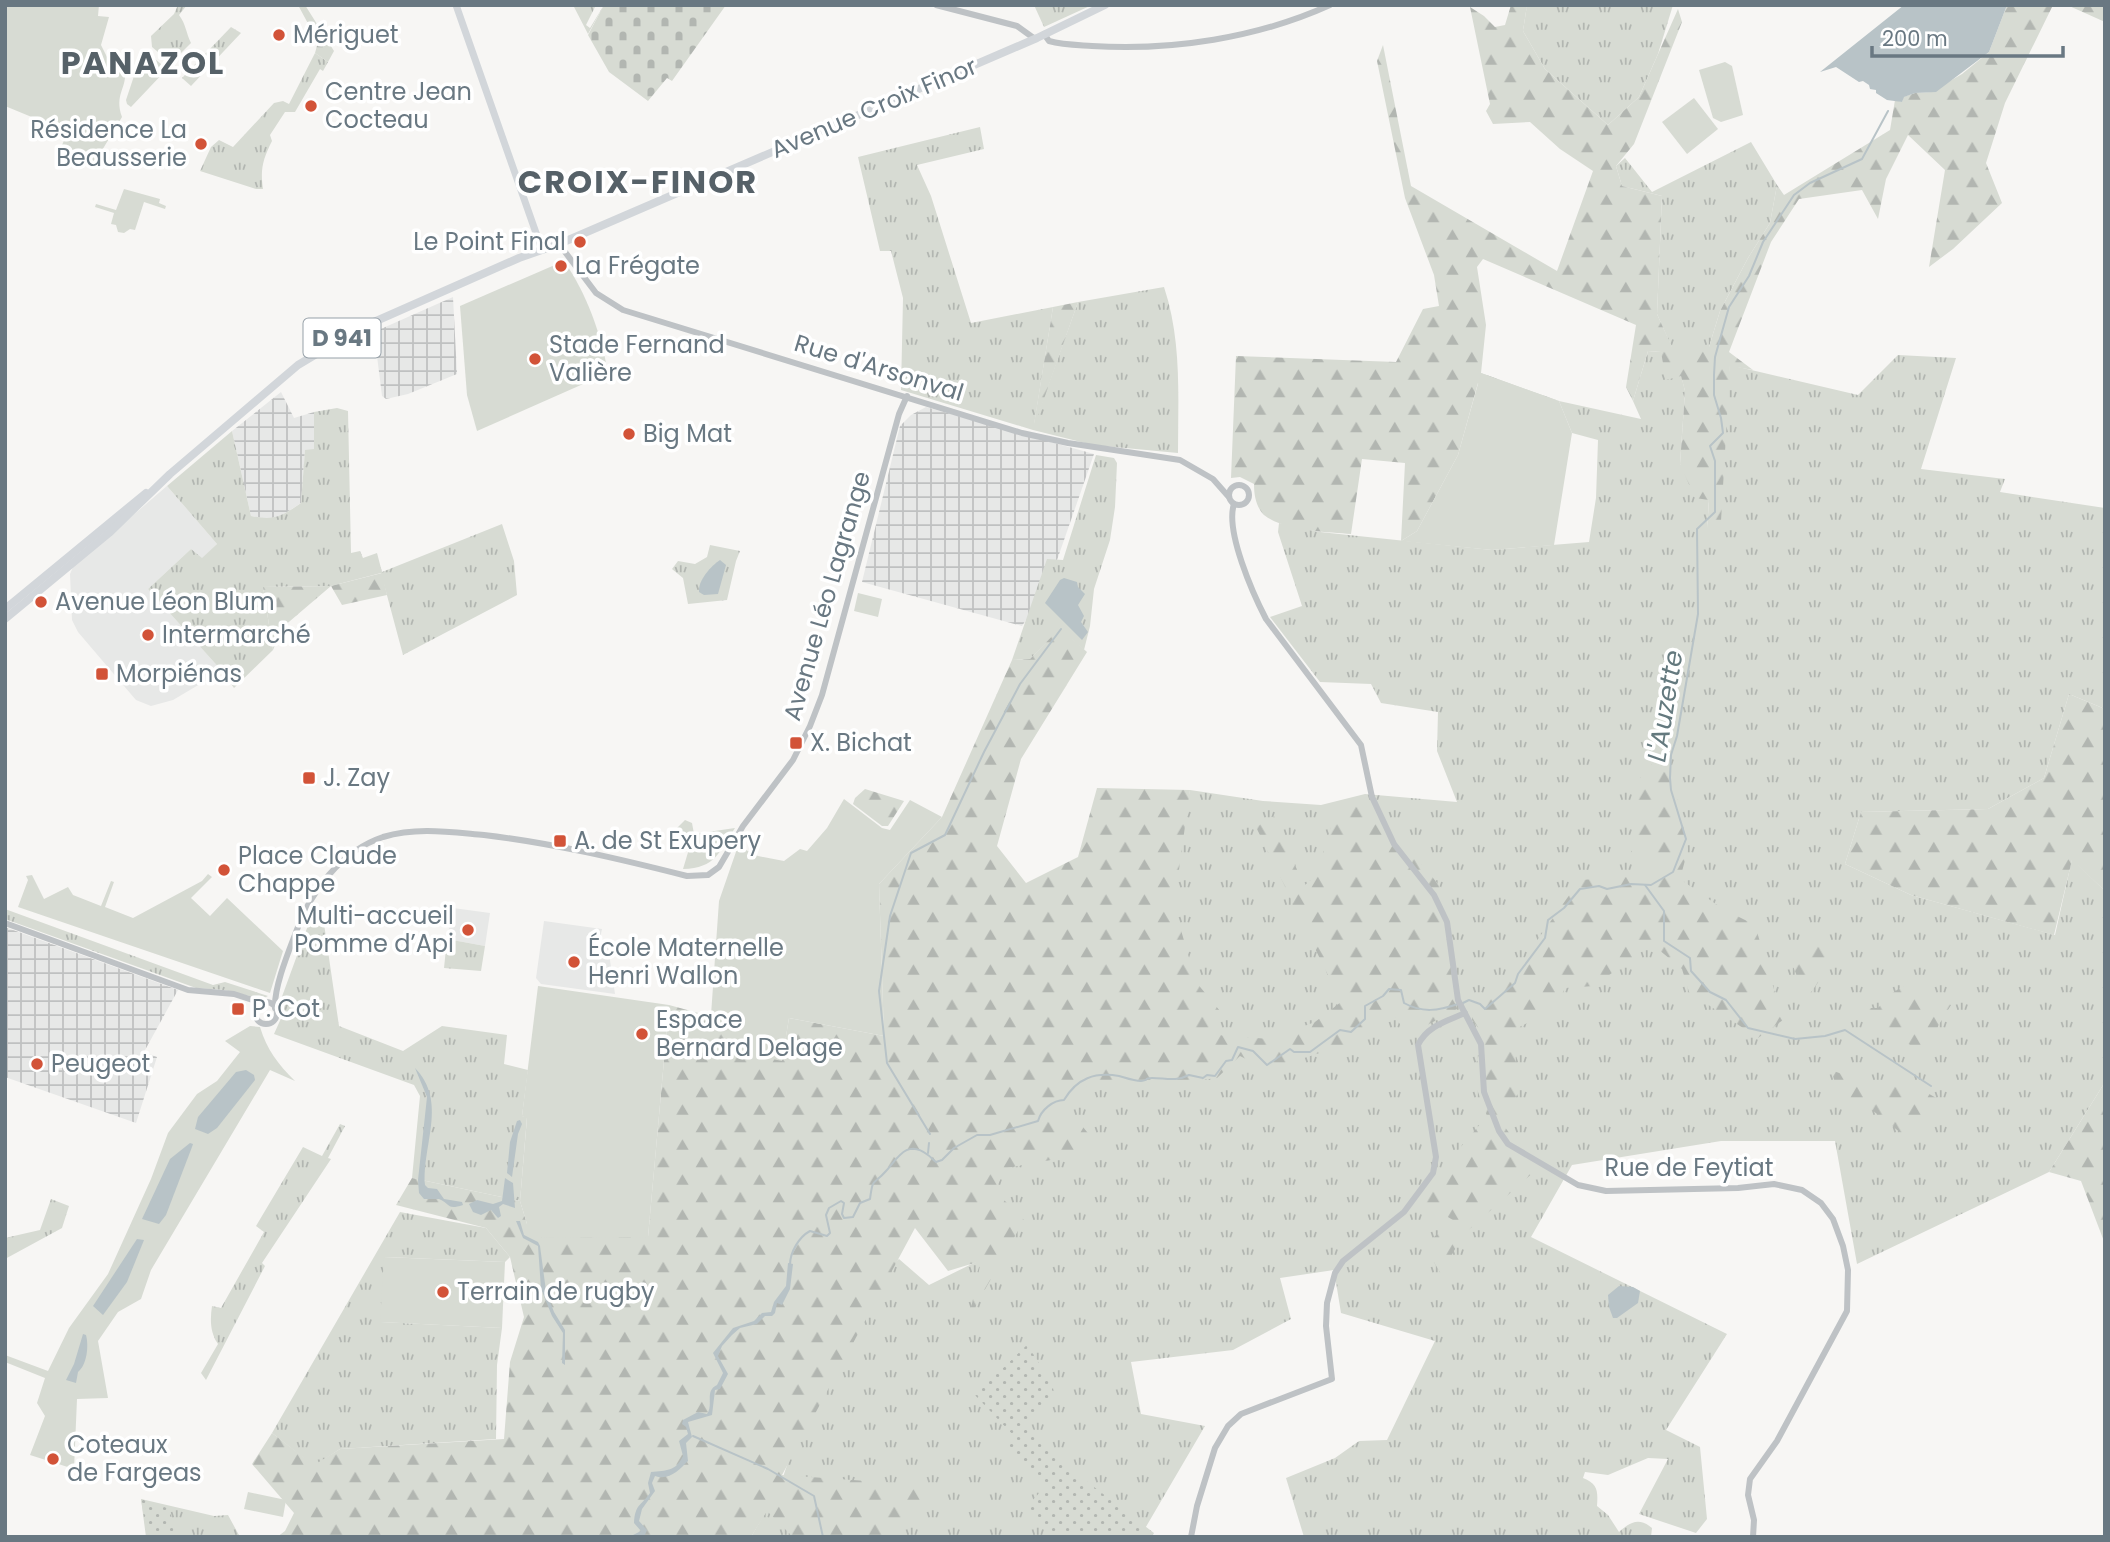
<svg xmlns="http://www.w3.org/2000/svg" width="2110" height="1542" viewBox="0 0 2110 1542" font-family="Poppins,sans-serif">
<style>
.built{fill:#e7e8e7}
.industrial{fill:url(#industrial-grid)}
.grass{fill:url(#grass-tufts)}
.forest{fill:url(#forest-firs)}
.cemetery{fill:url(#cemetery-stones)}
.park{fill:#d7dbd3}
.garden{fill:url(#garden-dots)}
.water{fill:#b8c3c7}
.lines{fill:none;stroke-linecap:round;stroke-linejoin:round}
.stream{stroke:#b8c3c7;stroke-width:2}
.tertiary{stroke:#bec2c5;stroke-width:6}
.secondary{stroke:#d2d6da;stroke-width:7}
.primary{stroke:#d2d6da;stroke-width:8}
.poi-dot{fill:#d25338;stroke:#fff;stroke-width:2.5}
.labels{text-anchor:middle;stroke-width:7;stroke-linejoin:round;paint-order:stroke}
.shield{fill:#fff;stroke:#96a0a8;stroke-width:2}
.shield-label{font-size:23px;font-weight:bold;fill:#697882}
.poi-label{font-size:24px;fill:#697882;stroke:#fff;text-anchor:start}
.street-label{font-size:24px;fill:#697882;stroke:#fff}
.water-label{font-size:26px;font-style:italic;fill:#64797e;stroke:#fff}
.district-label{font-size:32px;font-weight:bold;letter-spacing:2px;fill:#566168;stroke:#fff}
</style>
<defs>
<pattern id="industrial-grid" width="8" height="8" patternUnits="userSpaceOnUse" patternTransform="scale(1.75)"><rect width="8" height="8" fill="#e7e8e7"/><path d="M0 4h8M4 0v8" fill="none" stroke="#bfc1c1"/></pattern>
<pattern id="grass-tufts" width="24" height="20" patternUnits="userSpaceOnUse" patternTransform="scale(1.75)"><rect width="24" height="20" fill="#d7dbd3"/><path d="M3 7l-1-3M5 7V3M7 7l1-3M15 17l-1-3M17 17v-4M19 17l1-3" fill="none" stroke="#b2b6b1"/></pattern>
<pattern id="forest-firs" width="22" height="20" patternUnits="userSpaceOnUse" patternTransform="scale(1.75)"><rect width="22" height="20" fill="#d7dbd3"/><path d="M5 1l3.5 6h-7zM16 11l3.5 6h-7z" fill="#b2b6b1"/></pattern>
<pattern id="cemetery-stones" width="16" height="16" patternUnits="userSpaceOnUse" patternTransform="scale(1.75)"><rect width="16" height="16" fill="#d7dbd3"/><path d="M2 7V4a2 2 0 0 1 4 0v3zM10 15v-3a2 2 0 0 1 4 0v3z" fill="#b2b6b1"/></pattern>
<pattern id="garden-dots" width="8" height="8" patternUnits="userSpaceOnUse" patternTransform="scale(1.75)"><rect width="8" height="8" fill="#d7dbd3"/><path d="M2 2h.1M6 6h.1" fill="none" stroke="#b2b6b1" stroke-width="1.8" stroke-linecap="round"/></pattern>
</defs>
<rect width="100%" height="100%" fill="#f7f6f4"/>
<!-- built -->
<g class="built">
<polygon points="167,486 217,544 202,559 191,549 148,589 222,671 173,700 151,706 136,700 78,632 72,620 70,574 73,567"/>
<polygon points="453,908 490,913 485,946 447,939"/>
<polygon points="544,921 602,929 600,938 608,947 615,994 541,984 536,978"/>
</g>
<!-- industrial -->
<g class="industrial">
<polygon points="453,297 457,374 408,394 386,399 382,396 374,332"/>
<polygon points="281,392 294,418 314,412 314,450 305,451 301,503 281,516 267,519 251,516 232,431"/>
<polygon points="926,407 1094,454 1048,586 1022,626 862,582 900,426 911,415"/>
<polygon points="5,927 178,990 144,1052 157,1057 136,1123 5,1077"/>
</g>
<!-- grass -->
<g class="grass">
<path d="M178,5H187L179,15C186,24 186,33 191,43L171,63L152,47L151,36L174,14Z"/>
<polygon points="573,5 596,5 586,25 590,28 604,5 588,34"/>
<polygon points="1034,5 1092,5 1044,27"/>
<polygon points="1527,5 1673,5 1658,54 1639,97 1608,125 1545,69 1523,31"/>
<polygon points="231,27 241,33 191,86 182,78"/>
<path d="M315,53L328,62L323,71L320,69L295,112H285L270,135L272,141C263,159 260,169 263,189H256L200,171L211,147L219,140L233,147L274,103L283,101L289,104Z"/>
<path d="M980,127L984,149L917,165L931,196L971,323L1053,307L1034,425L1078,302L1164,287C1182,341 1178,397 1178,453L1093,445L1033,430L901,390L903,298L891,251H880L858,157Z"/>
<polygon points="1751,142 1777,185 1770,223 1748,258 1720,311 1709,347 1672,348 1657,314 1662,196 1622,186 1616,166 1625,158 1652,192"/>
<path d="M1648,351L1661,352L1681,375L1685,391L1680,464L1709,499L1707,530L1730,365L1858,395L1898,355L1956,358L1921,469L2005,479L2000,492L2105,508V709L2069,694L2044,778L1988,809L1861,812L1845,864L1911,895L2055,935L2072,859L2105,891V1082L2049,1172L1857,1264L1835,1141H1721L1572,1165L1531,1237L1727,1334L1666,1430L1700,1447L1707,1519L1696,1533L1639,1514L1668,1459L1648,1458L1608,1475L1585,1472L1583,1478C1598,1484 1598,1491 1597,1506L1608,1515L1619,1532C1630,1522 1639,1517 1652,1528L1651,1537H1304L1286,1478L1335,1458L1359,1441L1387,1440L1435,1341L1341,1313L1334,1270L1280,1278L1291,1319L1233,1350L1131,1362L1141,1414L1205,1426L1140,1537H751L779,1489L838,1313L899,1259L929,1285L988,1256L974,1175L1060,1120L1041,1123L1148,984L1190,790L1263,801L1321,805L1365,794L1457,802L1437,751L1438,712L1381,703L1371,684L1320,682L1270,617L1302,606L1278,532L1279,523L1320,532L1492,550L1589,542L1596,498L1598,440L1572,433L1559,401L1641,419L1633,401Z"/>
<path d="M337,408L348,411L351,553L360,551L363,558L377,553L382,572L502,524L514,561L517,595L403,655L381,573L331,586L263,587L273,650L234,688L222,671L148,589L191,549L202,558L217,544L167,486L232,431L251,516C275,521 282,516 301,503L305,450L314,449V412Z"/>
<polygon points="1096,455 1114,458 1117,463 1115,507 1110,540 1094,589 1090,626 1084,650 1060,629 1030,659 1012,660 1047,559 1063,560"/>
<polygon points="710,545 740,551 736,561 727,600 688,604 683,578 672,569 678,561 695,564 707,557"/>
<polygon points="858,593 882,599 878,617 854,611"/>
<polygon points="5,909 213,985 225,982 268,996 262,999 224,990 196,988 5,919"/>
<polygon points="314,909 323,917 339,1026 403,1051 442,1026 507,1035 504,1064 528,1070 522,1116 527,1117 520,1201 412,1178 420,1096 414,1085 274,1034 283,1014 280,1002"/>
<polygon points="447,939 485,946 481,971 444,968"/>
<path d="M340,1124L345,1126L328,1158L331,1159L262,1263L265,1266L206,1380L201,1373L218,1344C210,1332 210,1320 212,1306L221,1308L264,1232L256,1226L303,1147L322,1156Z"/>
<polygon points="51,1199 69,1206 62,1228 5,1259 5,1238 40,1230"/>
<polygon points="400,1212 486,1228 510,1257 505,1262 385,1257 381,1322 502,1328 497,1365 496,1439 340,1449 314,1466 272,1433"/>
<polygon points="141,1499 214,1516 228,1515 240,1537 146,1537"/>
</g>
<!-- forest -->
<g class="forest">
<polygon points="298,5 305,5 334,51 328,62 315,53 318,42"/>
<path d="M1511,5H1527L1523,31L1545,69L1608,125L1639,97L1678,9L1682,22L1634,144L1616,166L1622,186L1662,196L1657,314L1672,347H1709L1720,311L1748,258L1770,223L1777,185L1784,195L1890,130L1895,100L1902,102L1903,97L1915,93L1931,92L1962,74L1989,52L2007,5H2053L2005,103L1986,163L2002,203L1953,249L1929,267L1945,170L1908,135L1886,179L1878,219L1862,190L1799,199L1771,242L1729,352L1753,370L1730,366L1721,521L1707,530L1709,500L1695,498L1680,464L1685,391L1681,376L1666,380L1661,352L1648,351L1633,401L1626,387L1636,325L1483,259L1477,267L1486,325L1481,373L1559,401L1478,383L1458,455L1417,531L1401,541L1405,463L1362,459L1351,534C1327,532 1284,531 1264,515C1256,507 1254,495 1254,484L1240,477L1231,478L1236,356L1396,362L1423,309L1439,306L1434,275L1405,198L1377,61L1383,45L1411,186L1557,271L1593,171L1560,149L1530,122L1493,124L1486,111L1490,104L1470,7L1484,16L1495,27L1505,25Z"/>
<polygon points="2067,5 2105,5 2105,22"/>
<polygon points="1078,302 1033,430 1053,307"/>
<polygon points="382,573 387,595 342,605 331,586 283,627 273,650 263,587 331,586"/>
<polygon points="1060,628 1087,652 1021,759 997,846 1026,883 1078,857 1097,788 1190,790 1174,906 1196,982 1220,1011 1218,1035 1269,1039 1315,1022 1341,1002 1256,827 1274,816 1304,886 1316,875 1337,808 1366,797 1443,890 1444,923 1457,1009 1407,1036 1389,1006 1356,1041 1268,1070 1240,1056 1217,1078 1178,1083 1144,1084 1114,1080 1081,1088 1042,1122 1075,1117 1091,1137 1090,1153 1007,1168 994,1190 1024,1220 969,1318 981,1261 948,1271 915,1228 782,1475 951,1487 885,1537 793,1537 767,1511 751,1537 277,1537 285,1531 294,1513 252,1464 272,1433 314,1465 340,1449 504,1439 510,1362 524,1317 510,1257 486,1228 396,1205 412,1178 520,1201 527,1224 648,1237 669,1005 724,1020 782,1060 789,1018 884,1036 879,884 942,817 1012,660 1030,659"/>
<polygon points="2069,694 2105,709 2105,891 2072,860 2054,935 1911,895 1845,864 1861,812 1988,809 2044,778"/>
<polygon points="1666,748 1688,849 1680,879 1723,909 1755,925 1783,1020 1758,1038 1689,992 1682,969 1652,944 1594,986 1565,988 1555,1008 1514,1030 1518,1093 1502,1123 1536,1170 1463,1235 1441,1274 1424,1246 1453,1220 1422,1202 1442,1169 1487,1116 1472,1076 1485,1036 1472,1020 1473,1004 1487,1001 1501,991 1580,880 1658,875 1661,864 1631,852 1641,776"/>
<polygon points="865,789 904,801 888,826 882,826 853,804 855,798"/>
<path d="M1802,941H1816C1836,960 1821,981 1806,998L1788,954Z"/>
<polygon points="1903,986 1951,1005 1922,1052 1848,1008 1878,1008 1891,994"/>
<polygon points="1831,1070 1869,1084 1903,1079 1938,1099 1911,1141 1867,1106 1857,1116 1845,1113"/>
<polygon points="2105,1082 2105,1244 2081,1181 2049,1172"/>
</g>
<!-- cemetery -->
<polygon class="cemetery" points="604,5 726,5 672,81 667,78 648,101 609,72 588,35"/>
<!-- park -->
<g class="park">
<path d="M5,5H99L98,16L109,17L101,45L109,61L125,70C127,89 114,94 122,117L95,162L62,145L68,132L5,106Z"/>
<polygon points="150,59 155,59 167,69 131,107 127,104 126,100 135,73 143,68"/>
<polygon points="1725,62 1732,66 1743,115 1721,122 1713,118 1699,70"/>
<polygon points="1694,98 1718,129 1687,154 1662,122"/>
<polygon points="124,189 160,199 159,203 166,206 165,209 144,202 135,230 130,229 124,233 118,232 116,225 111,224 114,213 95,207 96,204 116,210"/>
<path d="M564,261C587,294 601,334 608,373L477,431L467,395L460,306Z"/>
<polygon points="1481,373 1559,401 1572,433 1554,545 1492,550 1401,541 1417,531 1458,455"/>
<polygon points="844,799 882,828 890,830 910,800 942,817 879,884 884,1036 789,1018 782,1061 750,1054 730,1042 724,1020 711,1015 719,901 738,846 758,856 784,861 800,849 807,851 827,828"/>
<path d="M685,820L692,823L694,834L735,828C719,852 716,868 683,869L689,849L671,845L674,831Z"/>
<polygon points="208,874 212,877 191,898 210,916 227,898 283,951 270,993 18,907 28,880 26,876 32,875 44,899 68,887 73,895 101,906 111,881 114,882 105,907 133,918 202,881"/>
<polygon points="538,986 669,1005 648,1237 542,1238 527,1224 520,1201 527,1118 522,1116"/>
<path d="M250,1026L260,1027C267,1050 278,1064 295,1081L270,1070L151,1270L141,1299L118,1312L98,1341L108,1398L77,1399L74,1469L30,1455L45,1416L37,1403L45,1378L5,1362V1355L48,1371L69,1328L108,1274L151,1179L168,1133L197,1094L217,1081L240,1052L225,1041Z"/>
<polygon points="384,1257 505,1262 502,1328 380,1322"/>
<polygon points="248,1492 286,1500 283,1517 244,1509"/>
</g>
<!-- garden -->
<g class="garden">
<polygon points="1027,1345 1052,1383 1054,1393 1028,1424 1077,1474 1154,1533 1152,1537 1057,1537 1027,1506 1045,1487 1006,1447 1015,1437 972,1392 1000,1366 1003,1368"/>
<polygon points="141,1499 170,1509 175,1537 147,1537"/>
</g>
<!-- water -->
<g class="water">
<polygon points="1904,5 2007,5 1989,52 1936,92 1915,93 1904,97 1902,102 1887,100 1876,93 1876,90 1870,89 1869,85 1863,81 1859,82 1836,67 1820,72"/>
<path d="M720,560L726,565L718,594L704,595L699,592C698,580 711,566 720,560Z"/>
<polygon points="1064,578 1077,582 1078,587 1085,594 1078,605 1084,616 1081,622 1088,632 1082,640 1045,603 1060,580"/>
<path d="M415,1068C448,1102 422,1145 425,1185L428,1188L437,1189L444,1199L462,1202L463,1205C447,1210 452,1205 439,1199H424L419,1193L418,1180L427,1097Z"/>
<polygon points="246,1070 254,1075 255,1080 217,1128 208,1134 195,1129 198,1117 236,1072"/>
<polygon points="520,1120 522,1124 518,1134 512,1177 507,1173 510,1142 517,1121"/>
<polygon points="190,1143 193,1144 192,1147 166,1215 159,1224 142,1219 170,1159"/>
<polygon points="505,1178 513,1183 515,1208 503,1204 499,1207 501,1216 498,1218 491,1210 481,1215 473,1212 469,1204 477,1200 493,1204 502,1201"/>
<polygon points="516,1221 520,1221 524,1235 538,1242 540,1246 546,1291 554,1312 565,1330 565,1365 562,1363 563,1333 552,1316 541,1289 538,1246 523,1238"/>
<polygon points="137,1239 144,1240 127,1282 103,1315 93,1306"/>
<path d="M788,1263L793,1264L790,1289L782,1305L777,1303L775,1313L772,1316H765L757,1324L740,1328L732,1335L722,1346L718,1356L728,1374L720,1389L715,1390L712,1415L688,1422L692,1437L686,1443L688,1461C679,1470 669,1481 655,1476L652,1483L655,1491L642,1509L639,1521L647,1530L644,1537H629L641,1531L634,1523C635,1504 641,1506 650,1493L648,1483L651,1472C667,1470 675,1472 683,1456L679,1441L688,1434L686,1427L682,1424L683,1420L698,1412L707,1414C714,1405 704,1391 717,1385L723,1373L713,1353L733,1328L754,1321L762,1313L771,1312L774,1302L786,1286Z"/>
<polygon points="1619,1286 1633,1287 1640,1291 1638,1303 1617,1318 1613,1318 1609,1307 1608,1295"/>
<path d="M83,1334L86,1335C89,1346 87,1365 78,1372L76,1383L66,1380L74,1364Z"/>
</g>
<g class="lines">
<!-- stream -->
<g class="stream">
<polyline points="1645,885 1664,911 1664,941 1690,958 1691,971 1710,992 1726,1000 1748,1028 1795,1039 1825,1036 1845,1030 1931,1086"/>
<polyline points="1463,1003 1469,1000 1480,1004 1485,1009 1515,983 1518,974 1545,938 1548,920 1564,908 1580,889 1599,886 1607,889 1631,884 1651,885 1673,872 1686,839 1671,790 1670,778 1671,755 1677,736 1698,614 1697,529 1715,512 1715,461 1710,446 1723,433 1721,418 1714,395 1714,375 1715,357 1729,307 1749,276 1763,242 1794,195 1810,183 1862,159 1888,111"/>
<polyline points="930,1134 887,1063 879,991 890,916 911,853 945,835 984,752 1020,684 1061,629"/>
<polyline points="928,1153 929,1143"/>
<path d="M790,1265C790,1252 799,1237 810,1231L827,1236L830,1233L826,1215L829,1208L841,1201L844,1203L842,1214L844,1218L853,1217L860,1203L870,1199C873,1176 873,1186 886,1171C897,1159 907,1138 928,1155C931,1157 933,1160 936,1162L942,1160L954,1148L977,1135H990L1038,1121C1041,1110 1053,1100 1064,1100C1077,1078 1095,1072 1119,1076C1126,1078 1134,1081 1141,1081C1151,1080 1142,1078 1152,1078C1165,1078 1176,1082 1189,1075L1203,1078L1207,1075L1215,1076L1226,1061L1232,1060L1238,1047L1253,1051L1267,1065L1290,1049L1294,1052H1310L1340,1030L1351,1032L1365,1019V1006L1383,996L1389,989L1401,990L1404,1003C1422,1013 1438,1011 1458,1004"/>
<polyline points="693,1436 768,1469 814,1496 823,1537"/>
</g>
<!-- tertiary -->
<g class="tertiary">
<polyline points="936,5 1017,26 1035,39"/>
<path d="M1044,34L1049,41C1063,45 1078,45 1092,46C1172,51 1257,38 1330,5"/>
<polyline points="559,244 596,293 623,310 1022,433 1068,443 1180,460 1213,479 1228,496"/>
<circle cx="1239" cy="495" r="10"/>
<path d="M1234,504C1225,531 1253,594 1266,619L1361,745L1372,797L1394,844L1434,895L1447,922L1458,1000L1481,1044L1484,1092L1499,1131L1508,1144L1578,1185L1606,1191L1738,1188L1774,1184L1802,1190L1821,1203L1833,1219L1843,1246L1848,1270L1847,1311L1777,1441L1750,1479L1748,1495L1754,1520L1753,1537"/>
<polyline points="5,923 188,990 234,994 262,1003"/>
<circle cx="266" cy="1013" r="11"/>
<path d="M275,1008C274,987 288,953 296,932C310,892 341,851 383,837C417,827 449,832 484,835C552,843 620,859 687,876L708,875L719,867L743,826L793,760L810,726L822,695L899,414L907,396"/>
<path d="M1191,1537L1197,1506L1215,1448L1228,1426L1241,1414L1332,1379L1326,1326L1327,1303L1335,1273L1343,1261L1404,1212L1433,1173L1436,1157L1418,1045C1427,1026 1447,1021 1465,1013"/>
</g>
<!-- secondary -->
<polyline class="secondary" points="456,5 542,250"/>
<!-- primary -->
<g class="primary">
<polyline points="5,609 146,493"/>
<polyline points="5,619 109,533 170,474 298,365 358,329 519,258 559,244 1037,38 1105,5"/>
</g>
</g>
<!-- markers -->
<g class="poi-dot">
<circle cx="279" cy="35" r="7"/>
<circle cx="311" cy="106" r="7"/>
<circle cx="201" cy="144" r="7"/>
<circle cx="580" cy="242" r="7"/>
<circle cx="561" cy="266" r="7"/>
<circle cx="535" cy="359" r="7"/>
<circle cx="629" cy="434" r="7"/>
<circle cx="41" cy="602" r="7"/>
<circle cx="148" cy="635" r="7"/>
<rect x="95" y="667" width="14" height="14" rx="3.5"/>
<rect x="789" y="736" width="14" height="14" rx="3.5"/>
<rect x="302" y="771" width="14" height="14" rx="3.5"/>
<rect x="553" y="834" width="14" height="14" rx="3.5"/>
<circle cx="224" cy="870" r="7"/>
<circle cx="468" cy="930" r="7"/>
<circle cx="574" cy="962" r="7"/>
<rect x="231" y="1002" width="14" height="14" rx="3.5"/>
<circle cx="642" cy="1034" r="7"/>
<circle cx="37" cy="1064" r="7"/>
<circle cx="443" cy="1292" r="7"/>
<circle cx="53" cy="1459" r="7"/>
</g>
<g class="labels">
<!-- shield labels -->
<rect class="shield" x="303.5" y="318.5" width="77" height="39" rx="5"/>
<g class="shield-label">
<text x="342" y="346">D 941</text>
</g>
<!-- poi labels -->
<g class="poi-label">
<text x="293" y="43">Mériguet</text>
<text x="325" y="100">Centre Jean<tspan x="325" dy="28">Cocteau</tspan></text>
<text x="187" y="138" text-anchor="end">Résidence La<tspan x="187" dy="28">Beausserie</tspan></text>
<text x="566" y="250" text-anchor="end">Le Point Final</text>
<text x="575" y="274">La Frégate</text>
<text x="549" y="353">Stade Fernand<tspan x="549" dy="28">Valière</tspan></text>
<text x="643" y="442">Big Mat</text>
<text x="55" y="610">Avenue Léon Blum</text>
<text x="162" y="643">Intermarché</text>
<text x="116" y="682">Morpiénas</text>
<text x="810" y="751">X. Bichat</text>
<text x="323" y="786">J. Zay</text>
<text x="574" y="849">A. de St Exupery</text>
<text x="238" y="864">Place Claude<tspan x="238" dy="28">Chappe</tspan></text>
<text x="454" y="924" text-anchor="end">Multi-accueil<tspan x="454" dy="28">Pomme d’Api</tspan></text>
<text x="588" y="956">École Maternelle<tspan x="588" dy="28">Henri Wallon</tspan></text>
<text x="252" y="1017">P. Cot</text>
<text x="656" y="1028">Espace<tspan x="656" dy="28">Bernard Delage</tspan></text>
<text x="51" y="1072">Peugeot</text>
<text x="457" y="1300">Terrain de rugby</text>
<text x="67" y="1453">Coteaux<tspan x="67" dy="28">de Fargeas</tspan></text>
</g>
<!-- street labels -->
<g class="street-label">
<text transform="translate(874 108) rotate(-23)" y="8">Avenue Croix Finor</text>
<text transform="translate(879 368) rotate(17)" y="8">Rue d'Arsonval</text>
<text transform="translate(827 596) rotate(-74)" y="8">Avenue Léo Lagrange</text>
<text x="1689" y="1176">Rue de Feytiat</text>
</g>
<!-- water labels -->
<g class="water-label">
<text transform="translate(1665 706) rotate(-81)" y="9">L'Auzette</text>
</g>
<!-- district labels -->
<g class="district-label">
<text x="143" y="74">PANAZOL</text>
<text x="638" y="193">CROIX-FINOR</text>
</g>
</g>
<!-- border -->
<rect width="2110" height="1542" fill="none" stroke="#697882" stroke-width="14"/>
<!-- scale -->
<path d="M1872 46v10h191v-10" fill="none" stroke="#697882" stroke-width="3.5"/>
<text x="1882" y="46" font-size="21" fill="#697882" stroke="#ffffff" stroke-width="5" paint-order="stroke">200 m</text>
</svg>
